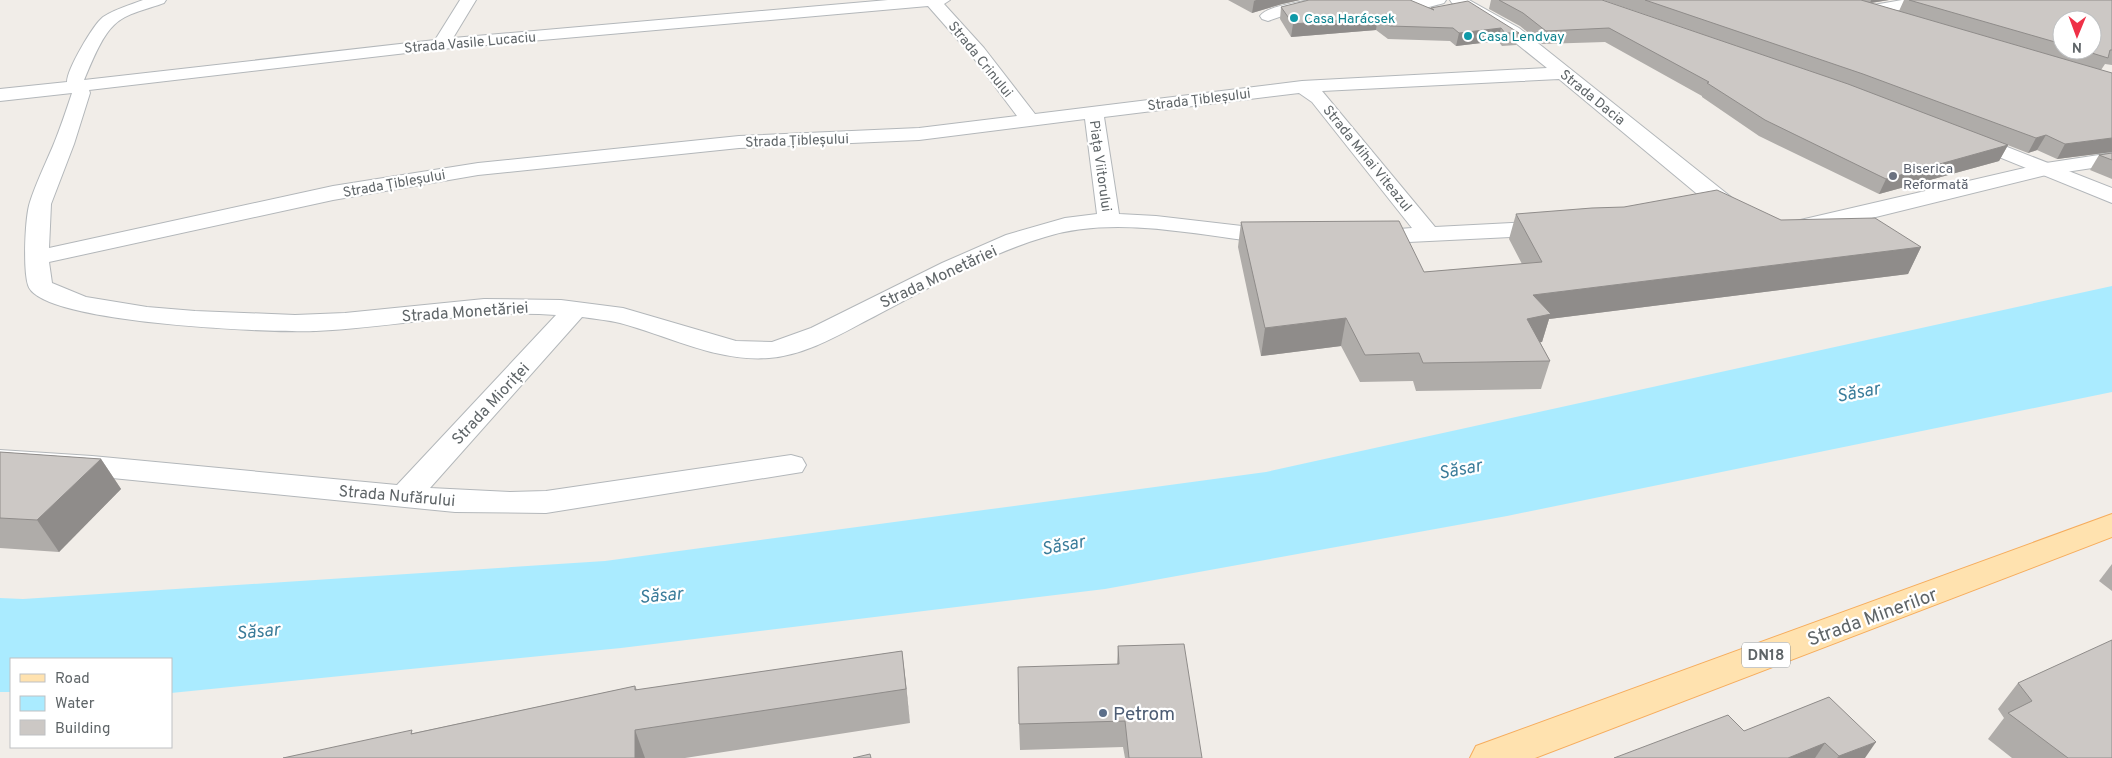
<svg xmlns="http://www.w3.org/2000/svg" width="2112" height="758" viewBox="0 0 2112 758" font-family="Overpass,sans-serif">
<style>
.water{fill:#aaebff}
.lines{fill:none;stroke-linecap:round;stroke-linejoin:round}
.street-casing{stroke:#b3b7ba;stroke-width:2}
.secondary-casing{stroke:#b2b6ba;stroke-width:2}
.primary-casing{stroke:#f6ac5c;stroke-width:2}
.street{fill:#fff;fill-rule:evenodd}
.secondary{fill:#fff;fill-rule:evenodd}
.primary{fill:#ffe2af;fill-rule:evenodd}
.wall{fill:#afaca9;fill-rule:evenodd}
.shaded-wall{fill:#8f8c8a}
.building{fill:#ccc8c5;stroke:#8f8c8a}
.culture-dot{fill:#0f9aa8;stroke:#fff;stroke-width:2}
.worship-dot{fill:#6b7280;stroke:#fff;stroke-width:2}
.service-dot{fill:#5c6f8a;stroke:#fff;stroke-width:2}
.labels{text-anchor:middle;stroke-width:4.5;stroke-linejoin:round;paint-order:stroke}
.far-culture-label{font-size:14px;fill:#0d838f;stroke:#fff;text-anchor:start}
.far-street-label{font-size:14px;fill:#5f6568;stroke:#fff}
.far-worship-label{font-size:14px;fill:#5b616d;stroke:#fff;text-anchor:start}
.shield{fill:#fff;stroke:#8f9395;stroke-width:1}
.shield-label{font-size:15px;font-weight:bold;fill:#5f6568}
.street-label{font-size:16px;fill:#5f6568;stroke:#fff}
.water-label{font-size:18px;font-style:italic;fill:#3a7c9a;stroke:#fff}
.near-street-label{font-size:19px;fill:#5f6568;stroke:#fff}
.near-service-label{font-size:19px;fill:#4e5e75;stroke:#fff;text-anchor:start}
</style>
<rect width="100%" height="100%" fill="#f1ede8"/>
<!-- water -->
<polygon class="water" points="2112,286 2112,392 1507,516 1105,589 621,648 171,693 171,659 11,659 11,692 0,692 0,598 23,599 605,561 1266,472"/>
<g class="lines">
<defs>
<g id="street">
<path d="M143,0H166L164,3C148,9 126,13 114,25C101,37 91,64 84,80L435,40L460,0H476L453,38L888,0H950L944,4L984,48L1035,114L1302,81L1547,68L1507,36L1452,3L1450,0H1469L1519,28L1746,209L1749,214L1746,219C1732,222 1725,215 1714,208L1559,79L1322,91L1435,227L1550,221L1558,223L1561,228L1558,233L1550,235L1368,244L1360,242L1356,237L1360,232L1412,228L1312,102L1299,93L1104,117L1119,214L1156,216L1277,230L1285,232L1289,237L1285,242L1277,244C1203,237 1118,214 1045,237C987,254 931,287 877,315C844,332 808,355 769,358C717,362 669,336 620,323C608,320 595,319 582,317L430,488L510,492L546,491L791,455L802,458L806,465L802,472L546,513L455,512L92,476L0,470V450L92,456L397,485L556,315C475,309 397,327 316,331C276,333 38,324 28,285C23,269 25,217 30,202C36,183 45,165 53,146C60,129 66,111 72,93L0,101V89L67,82C67,69 93,25 103,17C115,9 130,5 143,0ZM928,6L972,56L1017,116L919,128L739,136L478,163L333,186L49,248L51,204L74,144L90,93L89,90L441,49ZM1085,119L1097,214L1065,218L1006,235L942,263L811,328L772,342L736,341L623,308L561,300L484,299L345,313L295,315L195,311L147,307L86,297L52,283L49,262L333,200L478,175L739,148L919,140Z"/>
<path d="M1309,0H1340L1338,3L1288,14L1268,21L1262,19L1260,16C1267,6 1297,3 1309,0Z"/>
<path d="M1396,0H1446L1444,3C1429,7 1407,15 1396,0Z"/>
<polygon points="1902,0 1940,0 1938,3 1932,5 1868,15 1862,13 1860,10 1862,7"/>
<polygon points="2112,153 2112,165 2046,175 1823,230 1804,233 1796,231 1793,226 1796,221 2046,163"/>
</g>
<polygon id="secondary" points="1969,132 2112,188 2112,203 1962,142 1959,138 1962,134"/>
<polygon id="primary" points="2112,514 2112,537 1535,758 1470,758 1476,746"/>
</defs>
<!-- street casing -->
<use href="#street" class="street-casing"/>
<!-- secondary casing -->
<use href="#secondary" class="secondary-casing"/>
<!-- primary casing -->
<use href="#primary" class="primary-casing"/>
<!-- street -->
<use href="#street" class="street"/>
<!-- secondary -->
<use href="#secondary" class="secondary"/>
<!-- primary -->
<use href="#primary" class="primary"/>
</g>
<!-- wall -->
<g class="wall">
<polygon points="1228,0 1300,0 1282,4 1252,13"/>
<path d="M1491,0H1602L1737,46L1603,0H1889L1871,3L1899,11L1904,0H2112V65L2105,64L2101,70L2112,73V152L2057,159L2037,150L2028,153L1987,137L2008,145L1999,161L1879,194L1759,136L1702,97V96L1605,42L1542,44L1520,26L1489,9ZM2062,20L2092,50H2062Z"/>
<polygon points="1281,7 1431,9 1431,8 1519,33 1516,45 1502,46 1498,41 1456,46 1450,41 1388,39 1376,30 1291,37 1280,19"/>
<polygon points="2112,153 2112,179 2090,170 2099,155"/>
<polygon points="1516,214 1781,220 1921,247 1908,274 1549,319 1542,342 1540,342 1550,361 1541,389 1416,391 1413,381 1360,382 1341,346 1261,356 1238,247 1241,222 1424,272 1522,264 1509,239"/>
<polygon points="0,452 101,459 121,489 59,552 0,548"/>
<polygon points="2112,564 2112,591 2099,581"/>
<polygon points="1118,646 1202,758 1125,758 1123,747 1020,750 1019,724 1117,664"/>
<polygon points="902,651 910,723 685,758 283,758 414,733 635,686 637,690"/>
<polygon points="2018,683 2112,758 2012,758 1988,739 2004,718 1998,709"/>
<polygon points="1829,697 1865,758 1614,758 1744,731"/>
</g>
<!-- shaded-wall -->
<g class="shaded-wall">
<polygon points="1256,0 1300,0 1282,4 1252,13 1254,1"/>
<polygon points="1871,0 1889,0 1870,3"/>
<polygon points="1378,17 1376,30 1291,37 1293,24"/>
<polygon points="1501,28 1498,41 1456,46 1459,33"/>
<polygon points="2046,135 2037,150 2028,153 2036,138"/>
<polygon points="2112,138 2112,152 2057,159 2065,144"/>
<polygon points="2008,145 1999,161 1879,194 1886,179"/>
<polygon points="1921,247 1908,274 1549,319 1542,342 1519,346 1533,295"/>
<polygon points="1346,318 1341,346 1261,356 1265,328"/>
<polygon points="101,459 121,489 59,552 37,520"/>
<polygon points="902,651 906,684 910,723 906,689"/>
<polygon points="635,730 645,758 635,758"/>
<polygon points="1876,742 1865,758 1837,758 1839,756"/>
<polygon points="1825,743 1815,758 1788,758"/>
</g>
<!-- building -->
<g class="building">
<polygon points="1309,0 1410,0 1434,10 1431,8 1468,1 1519,33 1505,33 1501,28 1459,33 1453,28 1390,26 1378,17 1293,24 1281,7"/>
<polygon points="1499,0 1602,0 1848,84 2008,145 1886,179 1765,120 1707,83 1709,82 1609,28 1546,31 1523,13"/>
<polygon points="1645,0 1861,0 2112,73 2112,138 2065,144 2046,135 2036,138 1863,74"/>
<polygon points="1909,0 2112,0 2112,50 2110,50 2108,58 2082,50 2092,50 2092,20 2062,20 2062,44"/>
<polygon points="2112,153 2112,160 2099,155"/>
<polygon points="1717,190 1781,220 1875,218 1921,247 1533,295 1551,314 1527,319 1550,361 1423,363 1419,353 1365,355 1346,318 1265,328 1241,222 1399,221 1424,272 1542,262 1516,214 1592,208 1624,207"/>
<polygon points="0,452 101,459 37,520 0,518"/>
<polygon points="2112,640 2112,758 2068,758 2008,713 2032,701 2018,683"/>
<polygon points="1184,644 1202,758 1129,758 1125,721 1019,724 1018,667 1119,664 1118,646"/>
<polygon points="902,651 906,689 635,730 635,758 283,758 412,730 411,734 635,686 635,690"/>
<polygon points="1829,697 1876,742 1839,756 1825,743 1788,758 1614,758 1728,715 1744,731"/>
<polygon points="870,754 871,758 853,758"/>
</g>
<!-- markers -->
<g class="culture-dot">
<circle cx="1294" cy="18" r="5"/>
<circle cx="1468" cy="36" r="5"/>
</g>
<circle class="worship-dot" cx="1893" cy="176" r="5"/>
<circle class="service-dot" cx="1103" cy="713" r="5"/>
<g class="labels">
<!-- far-culture labels -->
<g class="far-culture-label">
<text x="1304" y="23">Casa Harácsek</text>
<text x="1478" y="41">Casa Lendvay</text>
</g>
<!-- far-street labels -->
<g class="far-street-label">
<text transform="translate(470 42) rotate(-5)" y="5">Strada Vasile Lucaciu</text>
<text transform="translate(981 59) rotate(51)" y="5">Strada Crinului</text>
<text transform="translate(1593 97) rotate(39)" y="5">Strada Dacia</text>
<text transform="translate(1199 99) rotate(-7)" y="5">Strada Țibleșului</text>
<text transform="translate(797 140) rotate(-2)" y="5">Strada Țibleșului</text>
<text transform="translate(1368 158) rotate(51)" y="5">Strada Mihai Viteazul</text>
<text transform="translate(1101 166) rotate(82)" y="5">Piața Viitorului</text>
<text transform="translate(394 183) rotate(-10)" y="5">Strada Țibleșului</text>
</g>
<!-- far-worship labels -->
<g class="far-worship-label">
<text x="1903" y="173">Biserica<tspan x="1903" dy="16">Reformată</tspan></text>
</g>
<!-- shield labels -->
<rect class="shield" x="1742" y="642.5" width="48" height="25" rx="4"/>
<g class="shield-label">
<text x="1766" y="660">DN18</text>
</g>
<!-- street labels -->
<g class="street-label">
<text transform="translate(938 276) rotate(-25)" y="6">Strada Monetăriei</text>
<text transform="translate(465 311) rotate(-4)" y="6">Strada Monetăriei</text>
<text transform="translate(490 403) rotate(-47)" y="6">Strada Mioriței</text>
<text transform="translate(397 495) rotate(5)" y="6">Strada Nufărului</text>
</g>
<!-- water labels -->
<g class="water-label">
<text transform="translate(1858 392) rotate(-11)" y="6">Săsar</text>
<text transform="translate(1460 469) rotate(-11)" y="6">Săsar</text>
<text transform="translate(1063 545) rotate(-11)" y="6">Săsar</text>
<text transform="translate(661 595) rotate(-5)" y="6">Săsar</text>
<text transform="translate(258 631) rotate(-5)" y="6">Săsar</text>
</g>
<!-- near-street labels -->
<g class="near-street-label">
<text transform="translate(1872 616) rotate(-20)" y="7">Strada Minerilor</text>
</g>
<!-- near-service labels -->
<g class="near-service-label">
<text x="1113" y="720">Petrom</text>
</g>
</g>
<!-- legend -->
<rect x="10" y="658" width="162" height="90" fill="#ffffff" stroke="#bfc1c3"/>
<rect x="20" y="674" width="25" height="8" fill="#ffe2af" stroke="#bfc1c3"/>
<text x="55" y="683" font-size="15" fill="#5f6568">Road</text>
<rect x="20" y="696" width="25" height="15" fill="#aaebff" stroke="#bfc1c3"/>
<text x="55" y="708" font-size="15" fill="#5f6568">Water</text>
<rect x="20" y="720" width="25" height="15" fill="#ccc8c5" stroke="#bfc1c3"/>
<text x="55" y="733" font-size="15" fill="#5f6568">Building</text>
<!-- north arrow -->
<g transform="translate(2077 35) rotate(181)"><circle r="24" fill="#ffffff" stroke="#bfc1c3"/>
<path d="M0-4L9 19L0 12L-9 19Z" fill="#ef3047"/>
<text y="-8" font-size="14" font-weight="bold" text-anchor="middle" fill="#5f6568">N</text>
</g>
</svg>
